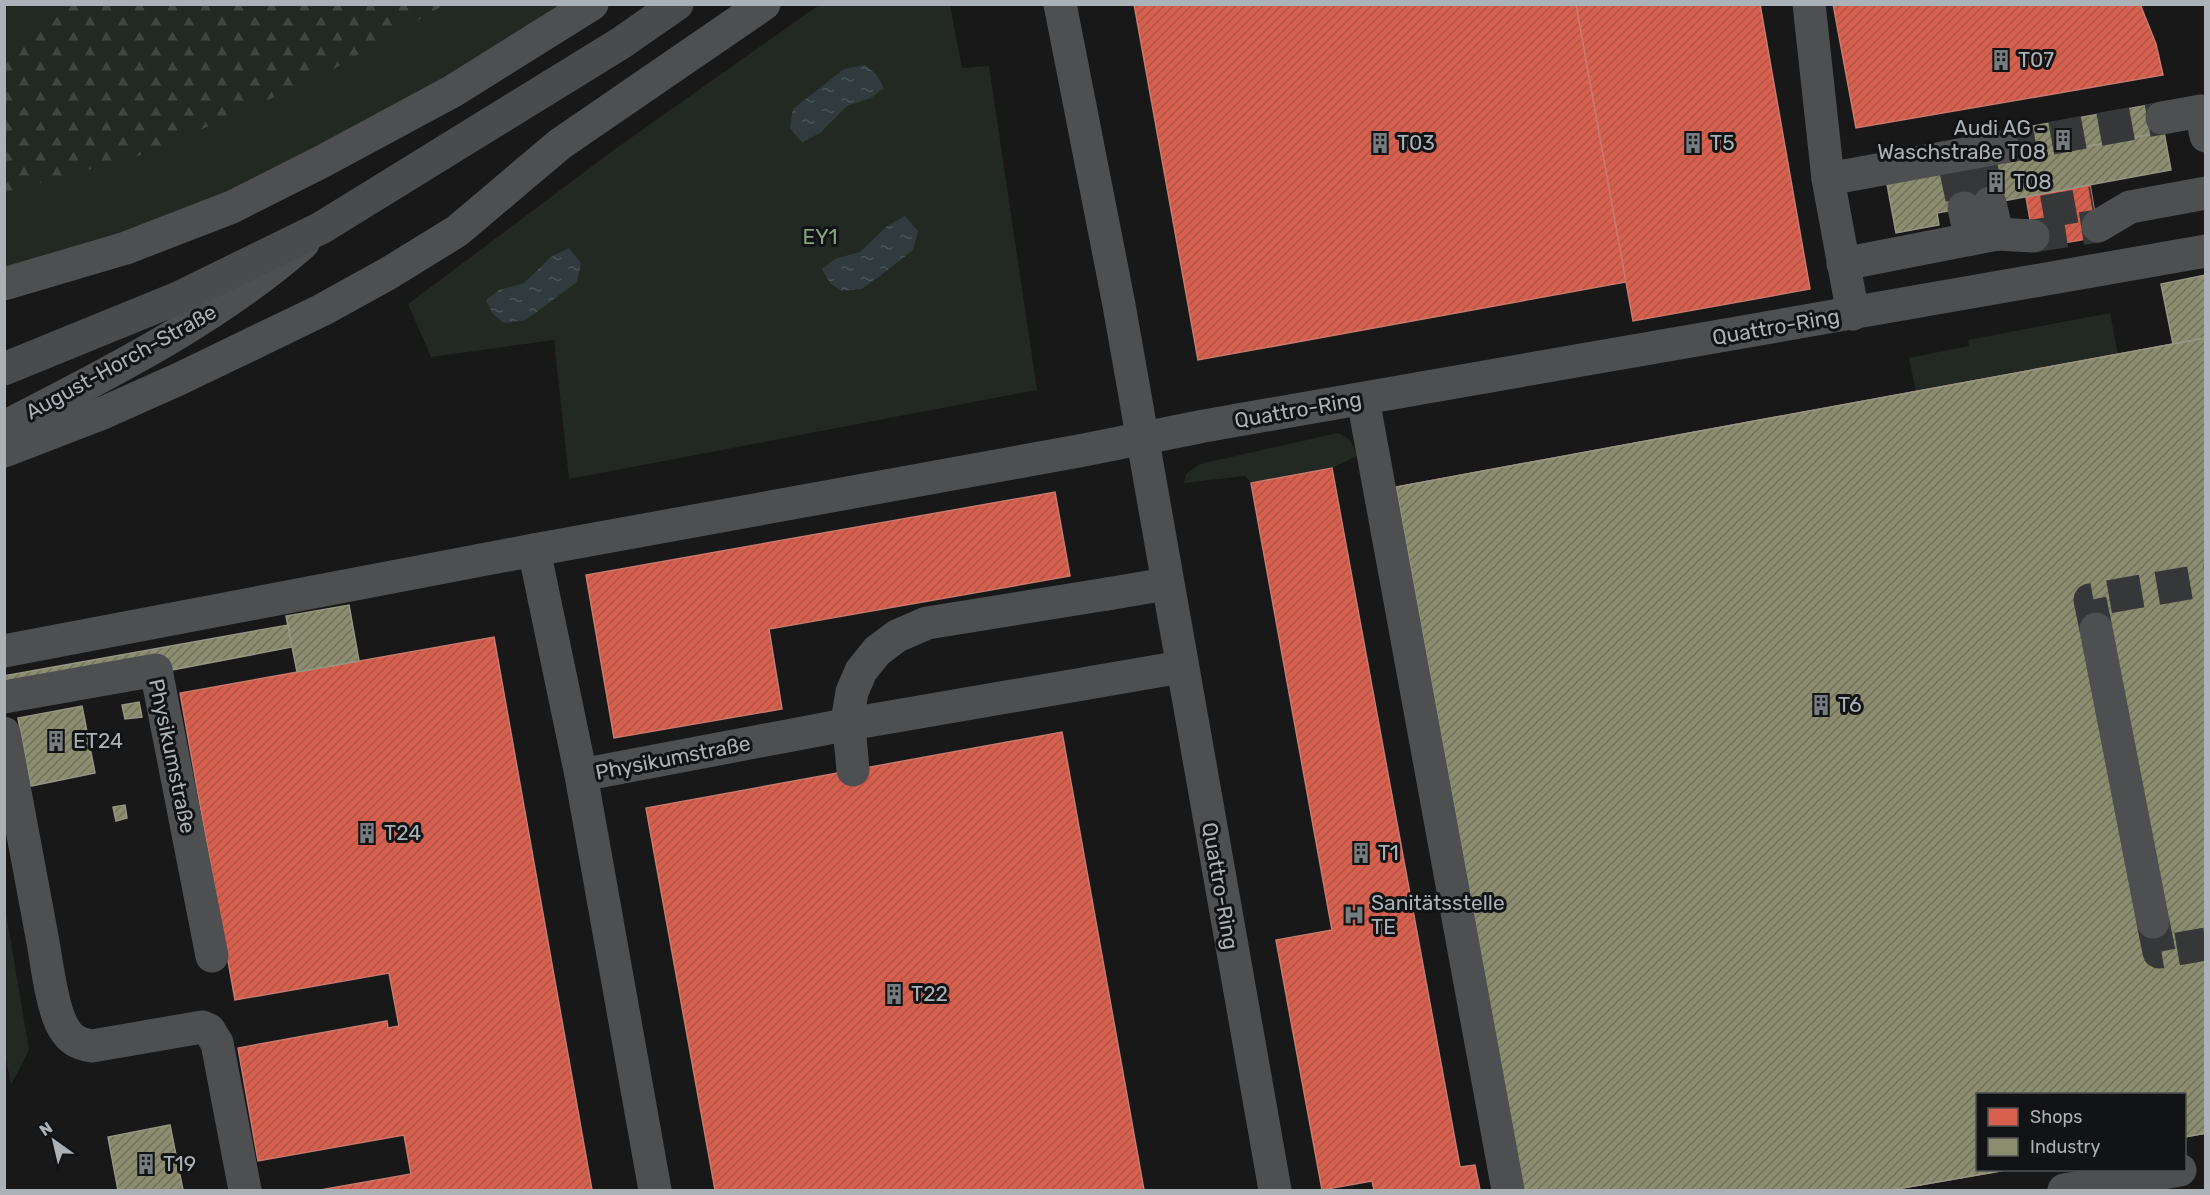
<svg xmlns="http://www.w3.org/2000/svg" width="2210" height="1195" viewBox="0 0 2210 1195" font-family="Rubik,sans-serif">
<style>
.green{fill:#222922}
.forest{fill:url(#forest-firs)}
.water{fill:url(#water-ripples)}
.shops{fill:url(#shops-hatch);stroke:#c9796d;stroke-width:1.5}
.industry{fill:url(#industry-hatch);stroke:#959784;stroke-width:1.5}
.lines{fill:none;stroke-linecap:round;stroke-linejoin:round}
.minor-tunnel{stroke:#353738;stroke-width:33;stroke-dasharray:33 16;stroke-linecap:butt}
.minor{stroke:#4d4f51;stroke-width:33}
.major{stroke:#4a4b4d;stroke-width:33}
.minor-bridge{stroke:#4d4f51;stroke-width:33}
.labels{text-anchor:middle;stroke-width:6;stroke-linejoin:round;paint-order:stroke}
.poi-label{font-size:21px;fill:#aab2b8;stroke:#121314;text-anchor:start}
.park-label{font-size:21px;fill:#88a283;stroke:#121314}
.street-label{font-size:21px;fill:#aab2b8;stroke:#121314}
</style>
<defs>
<pattern id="forest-firs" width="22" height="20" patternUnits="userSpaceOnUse" patternTransform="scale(1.5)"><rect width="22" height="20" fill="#222922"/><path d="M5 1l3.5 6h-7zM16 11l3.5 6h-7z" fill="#3f4640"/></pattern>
<pattern id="water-ripples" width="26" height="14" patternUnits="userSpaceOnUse" patternTransform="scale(1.5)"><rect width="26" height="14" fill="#2f3b3d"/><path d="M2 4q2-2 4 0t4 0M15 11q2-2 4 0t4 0" fill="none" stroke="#4a5557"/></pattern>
<pattern id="shops-hatch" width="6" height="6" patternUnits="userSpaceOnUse" patternTransform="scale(1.5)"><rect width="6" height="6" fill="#d6604d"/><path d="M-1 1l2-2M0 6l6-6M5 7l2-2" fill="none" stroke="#ad5548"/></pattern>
<pattern id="industry-hatch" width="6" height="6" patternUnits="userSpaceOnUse" patternTransform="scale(1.5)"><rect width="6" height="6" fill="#8c8c6e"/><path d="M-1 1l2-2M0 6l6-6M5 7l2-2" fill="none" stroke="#71725e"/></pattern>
</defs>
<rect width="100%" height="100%" fill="#181818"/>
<!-- green -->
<g class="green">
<polygon points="5,5 569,5 432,88 228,197 128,232 5,270"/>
<polygon points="819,5 950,5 962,68 989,66 1037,390 569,479 554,340 431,357 408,304 618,147"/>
<polygon points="2110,313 2118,355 1916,392 1909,358 1969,346 1968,340"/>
<path d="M1338,433C1350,438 1353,443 1357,456L1332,468L1251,483L1245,476L1184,483L1186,474L1200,464Z"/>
<polygon points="5,907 29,1050 11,1085 4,1048"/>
</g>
<!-- forest -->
<polygon class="forest" points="66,5 66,4 444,5 320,77 148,153 5,193 5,49"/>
<!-- water -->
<g class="water">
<polygon points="865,65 876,74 884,88 871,98 847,106 820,133 802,142 790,128 793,109 844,69"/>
<polygon points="905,216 918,231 913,250 884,273 862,289 841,291 830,283 822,269 835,259 860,252 887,226"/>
<polygon points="569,248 581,263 577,282 526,320 504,323 493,314 486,300 499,290 524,283 551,257"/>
</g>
<!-- shops -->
<g class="shops">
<polygon points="1134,4 1576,4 1626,282 1198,360"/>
<polygon points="1576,4 1760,4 1810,289 1633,321"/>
<polygon points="1833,4 2140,4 2156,44 2163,75 1856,128"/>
<polygon points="2090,185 2099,237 2035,248 2026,197"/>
<polygon points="2206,338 2206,862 2192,787 2149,795 2120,625 2081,631 2134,925 2206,913 2206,1133 2184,1137 2184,1094 1978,1094 1978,1170 2006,1170 1891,1190 1524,1190 1396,487"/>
<polygon points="1332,468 1460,1167 1475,1165 1480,1190 1374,1190 1372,1181 1322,1190 1276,940 1332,930 1251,483"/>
<polygon points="1055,492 1070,576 769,629 782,709 614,738 586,575"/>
<polygon points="494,637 592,1190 320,1190 411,1174 404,1135 258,1161 238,1048 387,1021 388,1028 399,1026 389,973 235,1000 180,693"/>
<polygon points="1062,732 1144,1190 715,1190 646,808"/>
</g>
<!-- industry -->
<g class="industry">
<polygon points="2159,103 2165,132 2006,162 2000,132"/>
<polygon points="2164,132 2171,170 1937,213 1939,225 1896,233 1886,179 2006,162"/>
<polygon points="2206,275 2206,338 2173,344 2161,284"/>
<polygon points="2206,338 2206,1133 2184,1137 2184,1094 1978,1094 1978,1170 2006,1170 1891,1190 1524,1190 1396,487"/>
<polygon points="349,605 359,661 297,672 286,616"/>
<polygon points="288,625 292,647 4,702 4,676"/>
<polygon points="139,702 142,717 125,719 122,705"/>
<polygon points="82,706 95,773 31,786 18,718"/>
<polygon points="125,805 127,818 116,821 113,807"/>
<polygon points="170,1125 183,1190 118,1190 108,1137"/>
</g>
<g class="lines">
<!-- minor-tunnel -->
<g class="minor-tunnel">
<polyline points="2003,147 2162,118"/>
<polyline points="1980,162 1990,203"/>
<polyline points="1955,166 1964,208"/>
<polyline points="2043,212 2093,203"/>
<polyline points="2033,236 2098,226"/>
<polyline points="2096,629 2090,600 2206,580"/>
<polyline points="2153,922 2159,952 2206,944"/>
</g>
<!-- minor -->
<g class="minor">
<polyline points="1060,4 1119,305 1275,1190"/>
<polyline points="1809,4 1828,179 1853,314"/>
<polyline points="2162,118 2201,111 2206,136"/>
<polyline points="1828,179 2003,147"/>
<polyline points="1990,203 1997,234"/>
<polyline points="1964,208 1971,239"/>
<polyline points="2098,226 2130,207 2206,193"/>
<polyline points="1843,264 1997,234 2033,236"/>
<polyline points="4,284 126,248 232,207 323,161 453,91 592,4"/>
<polyline points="1363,399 1508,1190"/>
<path d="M4,427C109,373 214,321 303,243"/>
<polyline points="4,451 105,412 179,379 322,310 389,273 457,231 560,144 764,4"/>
<polyline points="534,550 581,775 655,1190"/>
<polyline points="1107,594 1166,584"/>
<polyline points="2096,629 2153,922"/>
<polyline points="4,651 534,550 1084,450 1204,426 2206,251"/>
<polyline points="4,697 156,670 212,956"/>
<path d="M4,733C17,803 30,873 43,942C47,965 52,1008 63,1027C70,1040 79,1044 92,1046L202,1027L209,1030L217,1043L245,1190"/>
<polyline points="581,775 850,724 1181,667"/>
<polyline points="2064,1190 2180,1170"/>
</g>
<!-- major -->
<polyline class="major" points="4,369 178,298 321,228 621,43 677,4"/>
<!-- minor-bridge -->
<polyline class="minor-bridge" points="853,770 848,716 852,692 861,671 877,651 897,636 927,623 1107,594"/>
</g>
<!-- icons -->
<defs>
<symbol id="building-bare" viewBox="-9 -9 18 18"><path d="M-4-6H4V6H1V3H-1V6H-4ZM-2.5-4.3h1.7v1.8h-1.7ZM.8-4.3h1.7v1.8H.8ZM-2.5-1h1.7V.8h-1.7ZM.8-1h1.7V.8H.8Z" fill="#777c80" stroke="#121314" stroke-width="2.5" paint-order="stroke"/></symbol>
<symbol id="hospital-bare" viewBox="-9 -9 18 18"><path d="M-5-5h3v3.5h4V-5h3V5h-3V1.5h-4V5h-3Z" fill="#777c80" stroke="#121314" stroke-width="2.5" paint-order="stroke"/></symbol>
</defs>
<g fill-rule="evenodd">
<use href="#building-bare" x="1986" y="45" width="30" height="30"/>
<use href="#building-bare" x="2048" y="125" width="30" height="30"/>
<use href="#building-bare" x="1365" y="128" width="30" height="30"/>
<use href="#building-bare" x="1678" y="128" width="30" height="30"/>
<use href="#building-bare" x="1981" y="167" width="30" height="30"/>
<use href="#building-bare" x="1806" y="690" width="30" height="30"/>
<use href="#building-bare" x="41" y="726" width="30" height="30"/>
<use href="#building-bare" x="352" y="818" width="30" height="30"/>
<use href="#building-bare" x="1346" y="838" width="30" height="30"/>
<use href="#hospital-bare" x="1339" y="900" width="30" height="30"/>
<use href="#building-bare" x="879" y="979" width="30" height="30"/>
<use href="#building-bare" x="131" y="1149" width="30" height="30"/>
</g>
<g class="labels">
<!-- poi labels -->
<g class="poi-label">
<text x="2018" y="67">T07</text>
<text x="2046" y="135" text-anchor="end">Audi AG -<tspan x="2046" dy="24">Waschstraße T08</tspan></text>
<text x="1397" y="150">T03</text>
<text x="1710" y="150">T5</text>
<text x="2013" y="189">T08</text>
<text x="1838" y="712">T6</text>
<text x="73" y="748">ET24</text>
<text x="384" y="840">T24</text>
<text x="1378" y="860">T1</text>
<text x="1371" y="910">Sanitätsstelle<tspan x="1371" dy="24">TE</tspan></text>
<text x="911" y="1001">T22</text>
<text x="163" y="1171">T19</text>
</g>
<!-- park labels -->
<g class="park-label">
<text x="820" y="244">EY1</text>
</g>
<!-- street labels -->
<g class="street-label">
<text transform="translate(1776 327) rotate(-10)" y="7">Quattro-Ring</text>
<text transform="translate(121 362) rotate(-29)" y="7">August-Horch-Straße</text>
<text transform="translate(1298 410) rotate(-10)" y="7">Quattro-Ring</text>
<text transform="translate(172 756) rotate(78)" y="7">Physikumstraße</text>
<text transform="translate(673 758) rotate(-11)" y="7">Physikumstraße</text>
<text transform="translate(1220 886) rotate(80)" y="7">Quattro-Ring</text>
</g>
</g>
<!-- border -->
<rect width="2210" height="1195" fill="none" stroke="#aab2b8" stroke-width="12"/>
<!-- legend -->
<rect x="1976" y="1093" width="210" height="78" fill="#121314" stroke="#4f5356" stroke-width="1.5"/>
<rect x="1988" y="1108" width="30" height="18" fill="#d6604d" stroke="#4f5356" stroke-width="1.5"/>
<text x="2030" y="1123" font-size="18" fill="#aab2b8">Shops</text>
<rect x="1988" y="1138" width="30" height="18" fill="#8c8c6e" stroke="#4f5356" stroke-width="1.5"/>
<text x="2030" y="1153" font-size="18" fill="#aab2b8">Industry</text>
<!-- north arrow -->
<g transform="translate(54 1141) rotate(326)" stroke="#121314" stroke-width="4.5" paint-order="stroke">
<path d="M0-4.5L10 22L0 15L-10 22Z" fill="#aab2b8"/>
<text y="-9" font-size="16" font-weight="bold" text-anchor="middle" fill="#aab2b8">N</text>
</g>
</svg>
